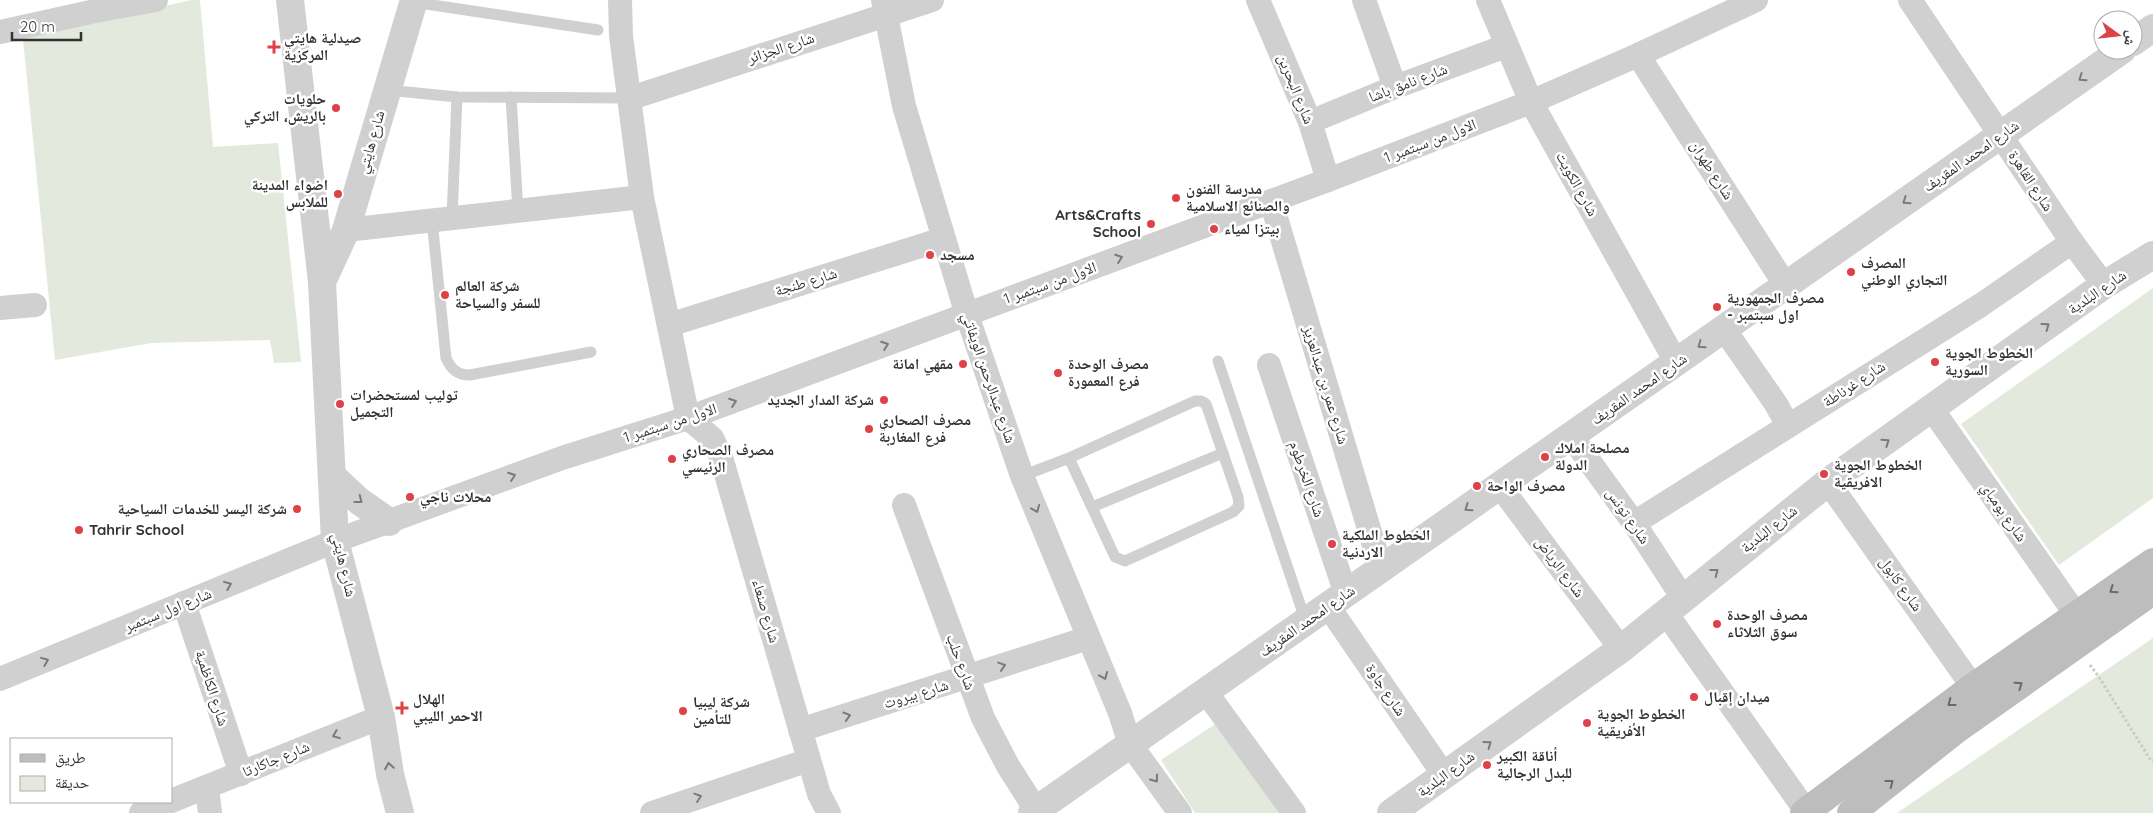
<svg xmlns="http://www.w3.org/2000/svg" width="2153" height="813" viewBox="0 0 2153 813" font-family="Quicksand,'Noto Naskh Arabic',sans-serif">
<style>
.green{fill:#e3e9dd}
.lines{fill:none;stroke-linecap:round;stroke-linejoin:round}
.path{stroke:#cacaca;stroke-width:3;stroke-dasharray:2.5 2.5;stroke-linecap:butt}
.service{stroke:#d0d0d0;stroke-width:11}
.minor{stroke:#d0d0d0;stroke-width:24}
.tertiary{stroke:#d0d0d0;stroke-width:28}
.secondary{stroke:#bdbdbd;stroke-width:28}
.oneway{stroke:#7a7a7a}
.oneway2{stroke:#6a6a6a}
.poi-dot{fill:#dd4249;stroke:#fff;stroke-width:2}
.labels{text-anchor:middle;stroke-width:5;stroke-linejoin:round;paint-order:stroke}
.poi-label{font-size:15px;font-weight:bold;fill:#333;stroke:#fff;text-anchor:start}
.street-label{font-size:15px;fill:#333;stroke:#fff}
</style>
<rect width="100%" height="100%" fill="#fff"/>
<!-- green -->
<g class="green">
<polygon points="191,0 200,0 213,147 278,143 301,362 274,363 270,340 151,343 55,360 23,39"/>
<polygon points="2153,288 2153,498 2059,565 1961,424"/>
<polygon points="2153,638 2153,813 1897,813"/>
<polygon points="1223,719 1284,813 1195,813 1161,760"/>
</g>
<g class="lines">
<!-- path -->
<polyline class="path" points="2090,665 2099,677 2151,761 2153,760"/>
<!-- service -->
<g class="service">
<polyline points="413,2 598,30"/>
<polyline points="387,90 457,97 631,98"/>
<polyline points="511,97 518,211"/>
<polyline points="452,218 457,97"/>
<path d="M432,220L446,358C451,369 457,375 470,375L591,352"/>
<polyline points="1218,361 1306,622"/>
<polyline points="1022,476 1069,458 1195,401 1201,401 1206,404 1238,497 1239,506 1233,512 1125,561 1115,557 1069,458"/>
<polyline points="1092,507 1223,453"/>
</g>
<!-- minor -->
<g class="minor">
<polyline points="620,0 621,36 642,197 688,418 712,438 721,457 819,794 829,813"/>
<polyline points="883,0 904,106 967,315 1022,476 1120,713 1130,744 1180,813"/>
<polyline points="1258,0 1310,122 1328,180"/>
<polyline points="1364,0 1395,87"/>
<polyline points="1488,0 1531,102 1676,362"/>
<polyline points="1910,0 2072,242 2104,285"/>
<polyline points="0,32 95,11 156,0"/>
<polyline points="1638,55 1786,286"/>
<polyline points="631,98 932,0"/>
<polyline points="1310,122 1395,87 1506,46"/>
<polyline points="1271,201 1381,569"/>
<polyline points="346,230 642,197"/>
<polyline points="0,308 35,305"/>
<polyline points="669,325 943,239"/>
<polyline points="1724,329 1776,404 1788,426"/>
<polyline points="1269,365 1346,594"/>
<polyline points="1932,409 2077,616"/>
<polyline points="1571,436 1634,523 1683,598"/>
<polyline points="1828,482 1973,687"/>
<polyline points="1500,486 1621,649"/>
<polyline points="904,505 983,718 1008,766 1036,810"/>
<polyline points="1634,523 1981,305 2072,242"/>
<polyline points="184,603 241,774"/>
<polyline points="1328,606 1444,775"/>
<polyline points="1666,613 1806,811"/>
<polyline points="0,679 335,541 562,458 688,418 1328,180 1531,102 1638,55 1756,0"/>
<polyline points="1206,692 1294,813"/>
<polyline points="800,730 1088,638"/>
<polyline points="207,787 210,813"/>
<polyline points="171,801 381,717"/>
<polyline points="141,813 169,802"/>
<polyline points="652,813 809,760"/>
</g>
<!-- tertiary -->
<g class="tertiary">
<polyline points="290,0 322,282"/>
<polyline points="2133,42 2153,28"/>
<polyline points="332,476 359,501 389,522"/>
<polyline points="400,813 390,774 381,717 335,541 322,282 346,230 414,0"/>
<polyline points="1032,813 2122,50"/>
<polyline points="1391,813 1621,649 1828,482 2104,285 2153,255"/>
</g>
<!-- secondary -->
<g class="secondary">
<polyline points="1804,813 1973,687 2153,562"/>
<polyline points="1851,813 1957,729 2153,591"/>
</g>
</g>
<!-- one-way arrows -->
<defs><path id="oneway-chevron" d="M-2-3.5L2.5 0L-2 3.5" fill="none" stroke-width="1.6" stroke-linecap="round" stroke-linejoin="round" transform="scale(1.25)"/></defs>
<g class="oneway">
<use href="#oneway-chevron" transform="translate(2082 78) rotate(145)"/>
<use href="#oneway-chevron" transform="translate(1906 201) rotate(145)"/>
<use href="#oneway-chevron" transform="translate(1119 258) rotate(-20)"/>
<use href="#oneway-chevron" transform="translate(2046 326) rotate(-36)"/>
<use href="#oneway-chevron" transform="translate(885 345) rotate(-20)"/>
<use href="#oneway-chevron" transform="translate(1701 345) rotate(145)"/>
<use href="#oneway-chevron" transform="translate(733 402) rotate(-20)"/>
<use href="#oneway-chevron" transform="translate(1886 442) rotate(-35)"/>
<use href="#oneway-chevron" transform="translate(512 476) rotate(-20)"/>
<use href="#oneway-chevron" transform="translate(359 500) rotate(38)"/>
<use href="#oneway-chevron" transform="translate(1468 508) rotate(145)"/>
<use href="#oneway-chevron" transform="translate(1036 509) rotate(68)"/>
<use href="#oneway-chevron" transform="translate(1715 572) rotate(-38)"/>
<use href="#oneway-chevron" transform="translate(228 585) rotate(-22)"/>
<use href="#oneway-chevron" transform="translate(45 661) rotate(-22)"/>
<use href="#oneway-chevron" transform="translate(1002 666) rotate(-18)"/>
<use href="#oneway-chevron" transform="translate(1104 676) rotate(67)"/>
<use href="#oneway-chevron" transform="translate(847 716) rotate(-17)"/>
<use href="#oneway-chevron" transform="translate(336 735) rotate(158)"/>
<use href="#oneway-chevron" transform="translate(1488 744) rotate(-36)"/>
<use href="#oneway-chevron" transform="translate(389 766) rotate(-99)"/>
<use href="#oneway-chevron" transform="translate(1155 779) rotate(54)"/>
<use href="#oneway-chevron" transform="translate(698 797) rotate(-19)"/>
</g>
<g class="oneway2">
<use href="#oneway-chevron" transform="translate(2113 590) rotate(145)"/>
<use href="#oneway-chevron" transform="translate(2019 685) rotate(-35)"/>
<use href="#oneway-chevron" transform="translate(1951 703) rotate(143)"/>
<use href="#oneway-chevron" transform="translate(1890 783) rotate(-38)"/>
</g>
<!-- markers -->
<g class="poi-dot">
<path d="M271.5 39.5h5v5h5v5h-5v5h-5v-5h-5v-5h5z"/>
<circle cx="336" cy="108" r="5"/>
<circle cx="338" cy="194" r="5"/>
<circle cx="1176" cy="198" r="5"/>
<circle cx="1151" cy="224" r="5"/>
<circle cx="1214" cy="229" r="5"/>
<circle cx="930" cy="255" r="5"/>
<circle cx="1851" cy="272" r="5"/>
<circle cx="445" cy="295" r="5"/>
<circle cx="1717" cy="307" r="5"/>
<circle cx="1935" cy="362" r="5"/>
<circle cx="963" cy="364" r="5"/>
<circle cx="1058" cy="373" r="5"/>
<circle cx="884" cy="400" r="5"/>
<circle cx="340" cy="404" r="5"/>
<circle cx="869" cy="429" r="5"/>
<circle cx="1545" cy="457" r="5"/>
<circle cx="672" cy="459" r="5"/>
<circle cx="1824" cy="474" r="5"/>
<circle cx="1477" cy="486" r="5"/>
<circle cx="410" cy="497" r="5"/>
<circle cx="297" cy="509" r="5"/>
<circle cx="79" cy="530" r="5"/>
<circle cx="1332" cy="544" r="5"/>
<circle cx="1717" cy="624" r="5"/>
<circle cx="1694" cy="697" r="5"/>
<path d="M399.5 700.5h5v5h5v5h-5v5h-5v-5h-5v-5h5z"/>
<circle cx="683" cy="711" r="5"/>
<circle cx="1587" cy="723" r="5"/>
<circle cx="1487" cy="765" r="5"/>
</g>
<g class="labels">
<!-- poi labels -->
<g class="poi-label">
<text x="284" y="43">صيدلية هايتي<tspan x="284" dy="17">المركزية</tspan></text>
<text x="326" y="104" text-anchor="end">حلويات<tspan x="326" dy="17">بالريش، التركي</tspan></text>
<text x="328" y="190" text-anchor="end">اضواء المدينة<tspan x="328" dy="17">للملابس</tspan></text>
<text x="1186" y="194">مدرسة الفنون<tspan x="1186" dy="17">والصنائع الاسلامية</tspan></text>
<text x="1141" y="220" text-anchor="end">Arts&amp;Crafts<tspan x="1141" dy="17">School</tspan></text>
<text x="1224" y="234">بيتزا لمياء</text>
<text x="940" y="260">مسجد</text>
<text x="1861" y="268">المصرف<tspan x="1861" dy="17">التجاري الوطني</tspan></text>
<text x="455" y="291">شركة العالم<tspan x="455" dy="17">للسفر والسياحة</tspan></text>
<text x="1727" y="303">مصرف الجمهورية<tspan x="1727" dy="17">- اول سبتمبر</tspan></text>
<text x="1945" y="358">الخطوط الجوية<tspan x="1945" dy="17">السورية</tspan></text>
<text x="953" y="369" text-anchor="end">مقهي امانة</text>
<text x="1068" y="369">مصرف الوحدة<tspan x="1068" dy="17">فرع المعمورة</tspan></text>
<text x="350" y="400">توليب لمستحضرات<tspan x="350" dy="17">التجميل</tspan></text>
<text x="874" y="405" text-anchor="end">شركة المدار الجديد</text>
<text x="879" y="425">مصرف الصحاري<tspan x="879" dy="17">فرع المغاربة</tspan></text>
<text x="1555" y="453">مصلحة املاك<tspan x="1555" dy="17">الدولة</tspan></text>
<text x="682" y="455">مصرف الصحاري<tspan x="682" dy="17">الرئيسي</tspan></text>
<text x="1834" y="470">الخطوط الجوية<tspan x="1834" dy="17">الافريقية</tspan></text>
<text x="1487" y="491">مصرف الواحة</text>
<text x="420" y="502">محلات ناجي</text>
<text x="287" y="514" text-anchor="end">شركة اليسر للخدمات السياحية</text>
<text x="89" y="535">Tahrir School</text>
<text x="1342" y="540">الخطوط الملكية<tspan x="1342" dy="17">الاردنية</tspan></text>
<text x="1727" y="620">مصرف الوحدة<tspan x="1727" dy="17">سوق الثلاثاء</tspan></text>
<text x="1704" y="702">ميدان إقبال</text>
<text x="413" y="704">الهلال<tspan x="413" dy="17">الاحمر الليبي</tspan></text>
<text x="693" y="707">شركة ليبيا<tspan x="693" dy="17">للتأمين</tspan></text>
<text x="1597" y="719">الخطوط الجوية<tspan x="1597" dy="17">الأفريقية</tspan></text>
<text x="1497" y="761">أناقة الكبير<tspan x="1497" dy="17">للبدل الرجالية</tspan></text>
</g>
<!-- street labels -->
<g class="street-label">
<text transform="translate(781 48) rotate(-18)" y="5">شارع الجزائر</text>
<text transform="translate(1408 83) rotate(-21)" y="5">شارع نامق باشا</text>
<text transform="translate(1296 89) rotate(68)" y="5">شارع البحرين</text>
<text transform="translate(1430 141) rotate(-21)" y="5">الاول من سبتمبر 1</text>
<text transform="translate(371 142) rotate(-74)" y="5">شارع هايتي</text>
<text transform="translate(1971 156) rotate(-35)" y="5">شارع امحمد المقريف</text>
<text transform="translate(1712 170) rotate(57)" y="5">شارع طهران</text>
<text transform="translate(2031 181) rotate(57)" y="5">شارع القاهرة</text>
<text transform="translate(1577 184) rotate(61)" y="5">شارع الكويت</text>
<text transform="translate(806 282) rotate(-17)" y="5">شارع طنجة</text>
<text transform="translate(1050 283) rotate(-20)" y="5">الاول من سبتمبر 1</text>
<text transform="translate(2097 292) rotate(-34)" y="5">شارع البلدية</text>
<text transform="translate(989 378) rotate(71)" y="5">شارع عبدالرحمن الويفاتي</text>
<text transform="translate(1854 384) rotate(-33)" y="5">شارع غرناطة</text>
<text transform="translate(1326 385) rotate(73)" y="5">شارع عمر بن عبدالعزيز</text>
<text transform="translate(1639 389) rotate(-35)" y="5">شارع امحمد المقريف</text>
<text transform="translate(670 423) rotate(-18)" y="5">الاول من سبتمبر 1</text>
<text transform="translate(1307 479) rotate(71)" y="5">شارع الخرطوم</text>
<text transform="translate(2004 512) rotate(55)" y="5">شارع بومباي</text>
<text transform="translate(1628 516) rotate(55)" y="5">شارع تونس</text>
<text transform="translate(1769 529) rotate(-38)" y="5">شارع البلدية</text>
<text transform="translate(344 565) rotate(77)" y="5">شارع هايتي</text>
<text transform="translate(1560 567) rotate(53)" y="5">شارع الرياض</text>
<text transform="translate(1901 584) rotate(55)" y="5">شارع كابول</text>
<text transform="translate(168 610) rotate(-22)" y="5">شارع اول سبتمبر</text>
<text transform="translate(766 611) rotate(74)" y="5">شارع صنعاء</text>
<text transform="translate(1307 621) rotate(-35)" y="5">شارع امحمد المقريف</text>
<text transform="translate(961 662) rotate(70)" y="5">شارع حلب</text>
<text transform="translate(212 688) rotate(72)" y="5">شارع الكاظمية</text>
<text transform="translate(1386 690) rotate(56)" y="5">شارع جاوة</text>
<text transform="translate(916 694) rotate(-17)" y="5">شارع بيروت</text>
<text transform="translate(276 759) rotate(-22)" y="5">شارع جاكارتا</text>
<text transform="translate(1446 774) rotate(-36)" y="5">شارع البلدية</text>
</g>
</g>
<!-- legend -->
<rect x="10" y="738" width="162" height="65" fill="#ffffff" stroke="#adadad"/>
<rect x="20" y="754" width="25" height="8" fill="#bdbdbd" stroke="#adadad"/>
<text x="55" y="763" font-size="15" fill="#333333">طريق</text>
<rect x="20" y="776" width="25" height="15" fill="#e3e9dd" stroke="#adadad"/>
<text x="55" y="788" font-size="15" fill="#333333">حديقة</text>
<!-- north arrow -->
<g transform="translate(2118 35) rotate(105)"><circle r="24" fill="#ffffff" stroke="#adadad"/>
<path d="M0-4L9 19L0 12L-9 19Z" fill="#dd4249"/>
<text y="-8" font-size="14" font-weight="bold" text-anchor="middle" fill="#333333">ش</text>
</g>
<!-- scale -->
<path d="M12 32v8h69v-8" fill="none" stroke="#333333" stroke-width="2.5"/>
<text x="20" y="32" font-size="15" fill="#333333" stroke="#ffffff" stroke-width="4" paint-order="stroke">20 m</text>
</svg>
